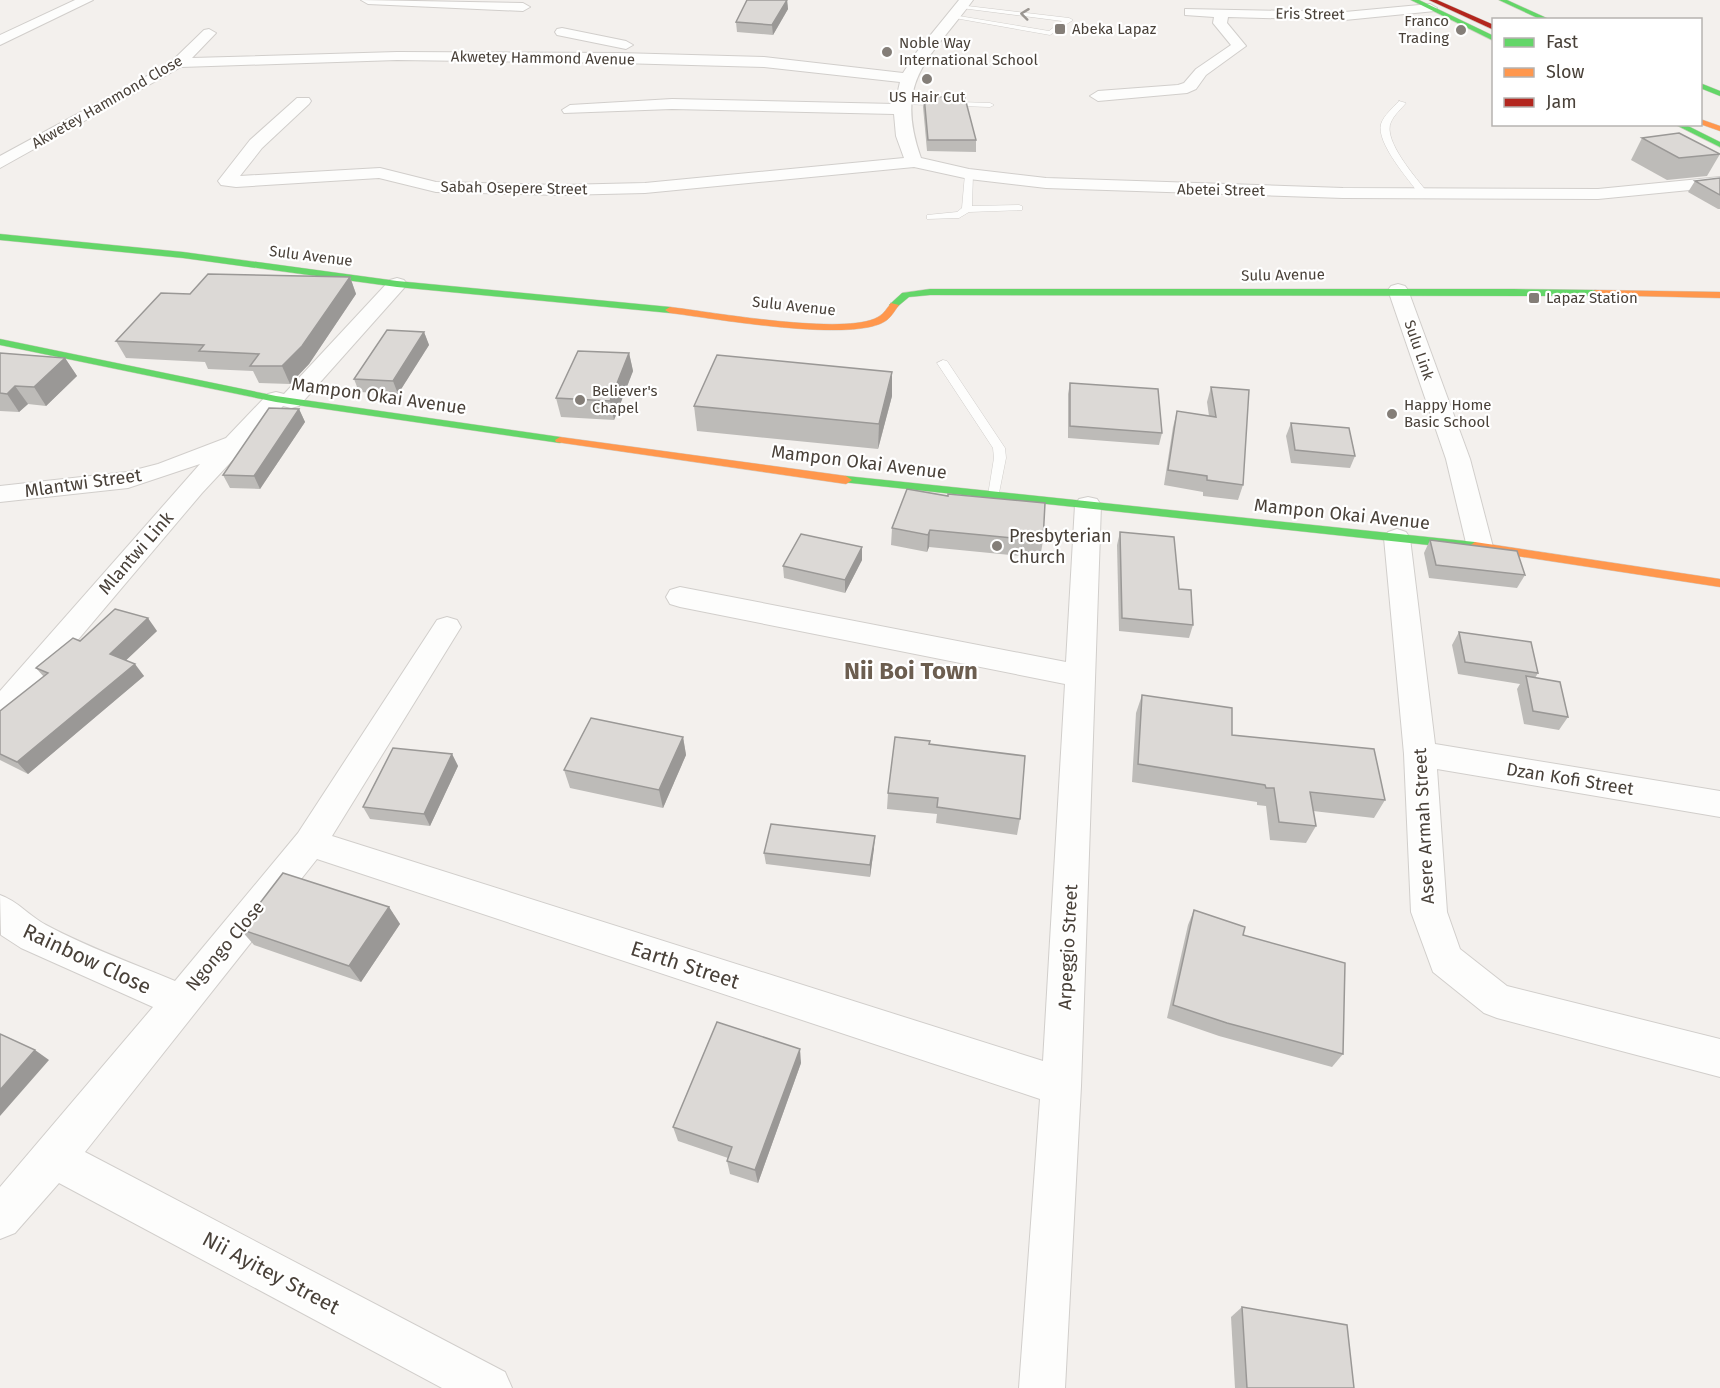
<svg xmlns="http://www.w3.org/2000/svg" width="1720" height="1388" viewBox="0 0 1720 1388" font-family="'Fira Sans',sans-serif">
<style>
.lines{fill:none;stroke-linecap:round;stroke-linejoin:round}
.lane-casing{stroke:#d1cecb;stroke-width:1}
.street-casing{stroke:#d1cecb;stroke-width:2}
.fast-casing{stroke:#d2ccc4;stroke-width:1}
.slow-casing{stroke:#d2ccc4;stroke-width:1}
.jam-casing{stroke:#d2ccc4;stroke-width:1}
.lane{fill:#fdfdfc;fill-rule:evenodd}
.street{fill:#fdfdfc;fill-rule:evenodd}
.fast{fill:#63d668;fill-rule:evenodd}
.slow{fill:#ff974d;fill-rule:evenodd}
.jam{fill:#b3261e;fill-rule:evenodd}
.wall{fill:#bdbbb8}
.shaded-wall{fill:#9a9896}
.building{fill:#dcd9d6;stroke:#9a9896;stroke-width:1.5}
.oneway{stroke:#9a9691}
.poi-dot{fill:#847e78;stroke:#fff;stroke-width:2}
.labels{text-anchor:middle;stroke-width:4.5;stroke-linejoin:round;paint-order:stroke}
.far-street-label{font-size:15px;fill:#494139;stroke:#fff}
.far-poi-label{font-size:15px;fill:#494139;stroke:#fff;text-anchor:start}
.street-label{font-size:18px;fill:#494139;stroke:#fff}
.poi-label{font-size:18px;fill:#494139;stroke:#fff;text-anchor:start}
.near-street-label{font-size:21px;fill:#494139;stroke:#fff}
.district-label{font-size:24px;font-weight:bold;fill:#6c5e50;stroke:#fff}
</style>
<rect width="100%" height="100%" fill="#f3f0ed"/>
<g class="lines">
<defs>
<g id="lane">
<polygon points="959,5 1069,18 1073,20 1050,35 949,17 953,15 1049,31 1062,21 961,8"/>
<polygon points="897,100 990,103 994,105 990,107 900,104 896,102"/>
<path d="M1399,101L1406,103C1401,109 1394,115 1391,122C1382,140 1417,179 1428,193L1426,195H1420C1409,180 1376,143 1381,124C1384,115 1393,108 1399,101Z"/>
<polygon points="969,171 973,174 972,206 1019,205 1022,206 1022,210 969,212 959,218 927,219 927,215 957,212 962,208 965,174"/>
<polygon points="943,360 947,361 1005,448 1006,458 998,498 994,499 988,495 994,458 993,448 937,363"/>
</g>
<g id="street">
<polygon points="75,0 93,0 0,45 0,35"/>
<polygon points="361,0 523,3 530,7 523,11 368,4"/>
<path d="M959,0H973C930,59 893,79 921,158L969,169L1046,178L1343,188L1598,189L1720,177V187L1598,199L1343,198L1046,188L969,179L914,167L645,193L561,195L436,192L379,178L236,187L221,185L218,181L250,140L297,98H309L311,101L309,104L262,148L240,176L380,168L436,182L561,185L645,183L904,158L896,136L894,114L672,109L564,113L562,110L570,105L672,99L895,104L900,82L764,67L619,63L397,60L181,67L0,168V156L151,74L173,60L204,30L209,29L216,33L192,58L397,52L619,53L764,57L903,73L916,53Z"/>
<polygon points="1430,4 1437,8 1435,11 1345,20 1228,17 1227,23 1246,46 1206,75 1196,89 1187,93 1098,101 1090,96 1098,91 1178,85 1184,83 1196,69 1231,45 1213,23 1214,17 1185,15 1185,9 1345,12"/>
<polygon points="562,28 626,41 633,45 626,49 557,35 555,32 557,29"/>
<polygon points="397,278 404,280 407,284 404,288 299,406 291,408 283,406 202,493 11,719 0,723 0,691 200,464 128,488 0,502 0,486 127,472 158,464 226,438 268,394 276,392 284,394 390,280"/>
<polygon points="1398,284 1405,286 1408,290 1470,459 1493,547 1489,553 1480,556 1471,553 1467,547 1446,459 1388,290 1391,286"/>
<path d="M1088,497L1097,499L1101,505L1081,1086L1065,1388H1019L1040,1099L317,859L85,1152L505,1372L512,1388H442L59,1183L15,1233L0,1239V1187L153,1007L21,948L1,935L0,895C18,901 29,916 46,925C87,947 132,963 175,981L298,833L437,620L447,617L457,620L461,627L332,836L1043,1061L1065,684L680,607L670,604L666,597L670,590L680,587L1066,662L1075,505L1079,499Z"/>
<polygon points="1397,529 1406,532 1410,538 1435,744 1720,791 1720,817 1437,769 1447,912 1460,949 1507,986 1720,1039 1720,1077 1497,1018 1484,1013 1433,972 1411,912 1404,754 1384,538 1388,532"/>
</g>
<g id="fast">
<polygon points="1411,0 1419,0 1494,36 1494,41"/>
<polygon points="1499,0 1507,0 1551,20 1542,20"/>
<polygon points="1700,83 1720,91 1720,96 1700,88"/>
<polygon points="1674,124 1684,124 1720,142 1720,147"/>
<polygon points="0,234 183,252 397,281 670,307 675,310 670,313 397,287 183,258 0,240"/>
<polygon points="930,289 1513,289 1596,290 1601,293 1596,296 930,295 909,297 897,307 889,305 902,293"/>
<polygon points="0,339 276,396 560,437 565,440 560,443 276,402 0,345"/>
<polygon points="846,476 1475,542 1481,546 1475,550 842,482 840,480"/>
</g>
<g id="slow">
<polygon points="1700,119 1720,126 1720,131 1700,124"/>
<polygon points="1596,290 1720,292 1720,298 1593,295 1593,291"/>
<path d="M891,303L899,305C895,310 892,316 887,320C856,344 712,318 670,313L665,310L670,307C711,312 846,336 878,317C884,314 887,308 891,303Z"/>
<polygon points="560,437 846,476 852,480 846,484 556,442 555,440"/>
<polygon points="1475,542 1720,579 1720,587 1471,549 1469,546"/>
</g>
<polygon id="jam" points="1429,0 1437,0 1494,25 1494,30"/>
</defs>
<!-- lane casing -->
<use href="#lane" class="lane-casing"/>
<!-- street casing -->
<use href="#street" class="street-casing"/>
<!-- fast casing -->
<use href="#fast" class="fast-casing"/>
<!-- slow casing -->
<use href="#slow" class="slow-casing"/>
<!-- jam casing -->
<use href="#jam" class="jam-casing"/>
<!-- lane -->
<use href="#lane" class="lane"/>
<!-- street -->
<use href="#street" class="street"/>
<!-- fast -->
<use href="#fast" class="fast"/>
<!-- slow -->
<use href="#slow" class="slow"/>
<!-- jam -->
<use href="#jam" class="jam"/>
</g>
<!-- wall -->
<g class="wall">
<polygon points="747,0 787,0 788,9 773,35 737,32 736,22"/>
<polygon points="924,96 976,140 976,152 927,151 923,107"/>
<polygon points="1642,138 1720,154 1707,176 1667,180 1631,160"/>
<polygon points="1720,178 1720,209 1718,209 1688,192 1695,181"/>
<polygon points="350,277 356,294 309,364 290,384 259,383 253,371 208,369 205,362 126,358 116,341 190,294"/>
<polygon points="424,332 429,345 398,394 359,392 354,379"/>
<polygon points="0,353 65,358 77,376 46,406 28,404 19,412 0,411"/>
<polygon points="629,353 633,371 614,420 561,417 556,398"/>
<polygon points="1070,383 1162,433 1159,445 1068,438 1068,394"/>
<polygon points="1211,387 1243,485 1238,500 1203,496 1203,492 1164,485 1173,427 1177,411 1209,416 1207,402"/>
<polygon points="892,396 878,449 697,431 694,406"/>
<polygon points="299,409 305,422 260,489 230,488 223,475"/>
<polygon points="1291,423 1355,456 1350,468 1291,463 1286,436"/>
<polygon points="907,489 1043,541 1040,558 929,547 927,552 891,545 892,528"/>
<polygon points="1120,532 1193,625 1189,638 1119,631 1117,545"/>
<polygon points="1430,540 1525,575 1517,588 1429,578 1424,553"/>
<polygon points="862,560 845,593 784,578 783,566"/>
<polygon points="157,631 126,660 144,676 28,774 0,760 0,711 44,677 36,668 80,641"/>
<polygon points="1459,632 1538,673 1535,678 1568,717 1559,730 1524,724 1517,689 1520,684 1458,674 1452,645"/>
<polygon points="1142,695 1232,735 1385,800 1374,818 1313,811 1316,826 1306,843 1270,840 1266,806 1257,805 1257,802 1132,782 1136,713"/>
<polygon points="683,737 686,755 663,808 570,788 564,770"/>
<polygon points="929,744 1020,819 1017,835 936,823 937,814 887,809 888,793"/>
<polygon points="452,754 458,766 430,826 370,819 363,807"/>
<polygon points="874,848 870,877 766,864 764,853"/>
<polygon points="389,907 400,924 361,982 254,945 240,929"/>
<polygon points="1194,910 1343,1054 1332,1067 1219,1036 1167,1018 1188,925"/>
<polygon points="801,1063 758,1183 730,1174 727,1161 728,1158 678,1141 673,1127"/>
<polygon points="1242,1307 1354,1388 1235,1388 1231,1317"/>
</g>
<!-- shaded-wall -->
<g class="shaded-wall">
<polygon points="787,0 788,9 773,35 772,25"/>
<polygon points="350,277 356,294 309,364 290,384 282,366"/>
<polygon points="424,332 429,345 398,394 393,381"/>
<polygon points="629,353 633,371 614,420 610,401"/>
<polygon points="65,358 77,376 46,406 34,387"/>
<polygon points="892,372 892,396 878,449 879,424"/>
<polygon points="15,386 28,404 19,412 7,394"/>
<polygon points="299,409 305,422 260,489 254,476"/>
<polygon points="930,530 929,547 927,552 928,535"/>
<polygon points="862,547 862,560 845,593 845,580"/>
<polygon points="148,618 157,631 120,666 110,654"/>
<polygon points="135,664 144,676 28,774 17,762"/>
<polygon points="683,737 686,755 663,808 659,790"/>
<polygon points="452,754 458,766 430,826 424,814"/>
<polygon points="875,836 874,848 870,877 870,865"/>
<polygon points="389,907 400,924 361,982 349,966"/>
<polygon points="800,1049 801,1063 758,1183 755,1170"/>
<polygon points="35,1050 49,1060 0,1116 0,1090"/>
</g>
<!-- building -->
<g class="building">
<polygon points="747,0 787,0 772,25 736,22"/>
<polygon points="924,96 965,98 976,140 928,140"/>
<polygon points="1679,133 1720,154 1679,158 1642,138"/>
<polygon points="1720,178 1720,195 1695,181"/>
<polygon points="208,274 350,277 302,346 282,366 250,366 259,354 199,351 204,345 116,341 161,293 190,294"/>
<polygon points="387,330 424,332 393,381 354,379"/>
<polygon points="578,351 629,353 610,401 556,398"/>
<polygon points="0,353 65,358 34,387 15,386 7,394 0,393"/>
<polygon points="717,355 892,372 879,424 694,406"/>
<polygon points="1070,383 1158,389 1162,433 1070,426"/>
<polygon points="1211,387 1249,390 1243,485 1207,480 1207,476 1168,470 1177,411 1216,417"/>
<polygon points="269,408 299,409 254,476 223,475"/>
<polygon points="1291,423 1349,428 1355,456 1295,450"/>
<polygon points="907,489 948,496 948,494 1045,503 1043,541 930,530 928,535 892,528"/>
<polygon points="1120,532 1174,537 1179,589 1191,590 1193,625 1122,618"/>
<polygon points="801,534 862,547 845,580 783,566"/>
<polygon points="1430,540 1517,551 1525,575 1436,565"/>
<polygon points="115,609 148,618 110,654 135,664 17,762 0,754 0,711 48,673 36,668 37,667 73,638 80,641"/>
<polygon points="1459,632 1531,642 1538,673 1465,662"/>
<polygon points="1526,676 1560,682 1568,717 1533,711"/>
<polygon points="1142,695 1232,708 1232,735 1374,749 1385,800 1310,792 1316,826 1279,822 1274,788 1266,788 1265,785 1138,764"/>
<polygon points="591,718 683,737 659,790 564,770"/>
<polygon points="895,737 930,741 929,744 1025,756 1020,819 937,807 938,798 888,793"/>
<polygon points="393,748 452,754 424,814 363,807"/>
<polygon points="771,824 875,836 870,865 764,853"/>
<polygon points="283,873 389,907 349,966 240,929"/>
<polygon points="1194,910 1245,927 1243,935 1345,963 1343,1054 1227,1023 1173,1005"/>
<polygon points="717,1022 800,1049 755,1170 727,1161 732,1147 673,1127"/>
<polygon points="0,1034 35,1050 0,1090"/>
<polygon points="1242,1307 1347,1325 1354,1388 1247,1388"/>
</g>
<!-- one-way arrows -->
<defs><path id="oneway-chevron" d="M-2-3.5L2.5 0L-2 3.5" fill="none" stroke-width="1.6" stroke-linecap="round" stroke-linejoin="round" transform="scale(1.5)"/></defs>
<use class="oneway" href="#oneway-chevron" transform="translate(1025 14) rotate(-173)"/>
<!-- markers -->
<g class="poi-dot">
<rect x="1054" y="23" width="12" height="12" rx="3"/>
<circle cx="1461" cy="30" r="6"/>
<circle cx="887" cy="52" r="6"/>
<circle cx="927" cy="79" r="6"/>
<rect x="1528" y="292" width="12" height="12" rx="3"/>
<circle cx="580" cy="400" r="6"/>
<circle cx="1392" cy="414" r="6"/>
<circle cx="997" cy="546" r="6"/>
</g>
<g class="labels">
<!-- far-street labels -->
<g class="far-street-label">
<text transform="translate(1310 14) rotate(1)" y="5">Eris Street</text>
<text transform="translate(543 58) rotate(1)" y="5">Akwetey Hammond Avenue</text>
<text transform="translate(107 102) rotate(-30)" y="5">Akwetey Hammond Close</text>
<text transform="translate(514 188) rotate(1)" y="5">Sabah Osepere Street</text>
<text transform="translate(1221 190) rotate(1)" y="5">Abetei Street</text>
<text transform="translate(311 256) rotate(7)" y="5">Sulu Avenue</text>
<text transform="translate(1283 275) rotate(-1)" y="5">Sulu Avenue</text>
<text transform="translate(794 306) rotate(6)" y="5">Sulu Avenue</text>
<text transform="translate(1419 350) rotate(71)" y="5">Sulu Link</text>
</g>
<!-- far-poi labels -->
<g class="far-poi-label">
<text x="1449" y="26" text-anchor="end">Franco<tspan x="1449" dy="17">Trading</tspan></text>
<text x="1072" y="34">Abeka Lapaz</text>
<text x="899" y="48">Noble Way<tspan x="899" dy="17">International School</tspan></text>
<text x="927" y="102" text-anchor="middle">US Hair Cut</text>
<text x="1546" y="303">Lapaz Station</text>
<text x="592" y="396">Believer's<tspan x="592" dy="17">Chapel</tspan></text>
<text x="1404" y="410">Happy Home<tspan x="1404" dy="17">Basic School</tspan></text>
</g>
<!-- street labels -->
<g class="street-label">
<text transform="translate(379 396) rotate(8)" y="6">Mampon Okai Avenue</text>
<text transform="translate(859 462) rotate(7)" y="6">Mampon Okai Avenue</text>
<text transform="translate(83 483) rotate(-8)" y="6">Mlantwi Street</text>
<text transform="translate(1342 514) rotate(6)" y="6">Mampon Okai Avenue</text>
<text transform="translate(136 553) rotate(-49)" y="6">Mlantwi Link</text>
<text transform="translate(1570 779) rotate(9)" y="6">Dzan Kofi Street</text>
<text transform="translate(1424 826) rotate(-93)" y="6">Asere Armah Street</text>
<text transform="translate(225 946) rotate(-50)" y="6">Ngongo Close</text>
<text transform="translate(1068 947) rotate(-87)" y="6">Arpeggio Street</text>
</g>
<!-- poi labels -->
<g class="poi-label">
<text x="1009" y="542">Presbyterian<tspan x="1009" dy="21">Church</tspan></text>
</g>
<!-- near-street labels -->
<g class="near-street-label">
<text transform="translate(87 959) rotate(25)" y="7">Rainbow Close</text>
<text transform="translate(685 965) rotate(18)" y="7">Earth Street</text>
<text transform="translate(271 1273) rotate(28)" y="7">Nii Ayitey Street</text>
</g>
<!-- district labels -->
<g class="district-label">
<text x="911" y="679">Nii Boi Town</text>
</g>
</g>
<!-- legend -->
<rect x="1492" y="18" width="210" height="108" fill="#ffffff" stroke="#b6b3b0" stroke-width="1.5"/>
<rect x="1504" y="38" width="30" height="9" fill="#63d668" stroke="#b6b3b0" stroke-width="1.5"/>
<text x="1546" y="48" font-size="18" fill="#494139">Fast</text>
<rect x="1504" y="68" width="30" height="9" fill="#ff974d" stroke="#b6b3b0" stroke-width="1.5"/>
<text x="1546" y="78" font-size="18" fill="#494139">Slow</text>
<rect x="1504" y="98" width="30" height="9" fill="#b3261e" stroke="#b6b3b0" stroke-width="1.5"/>
<text x="1546" y="108" font-size="18" fill="#494139">Jam</text>
</svg>
